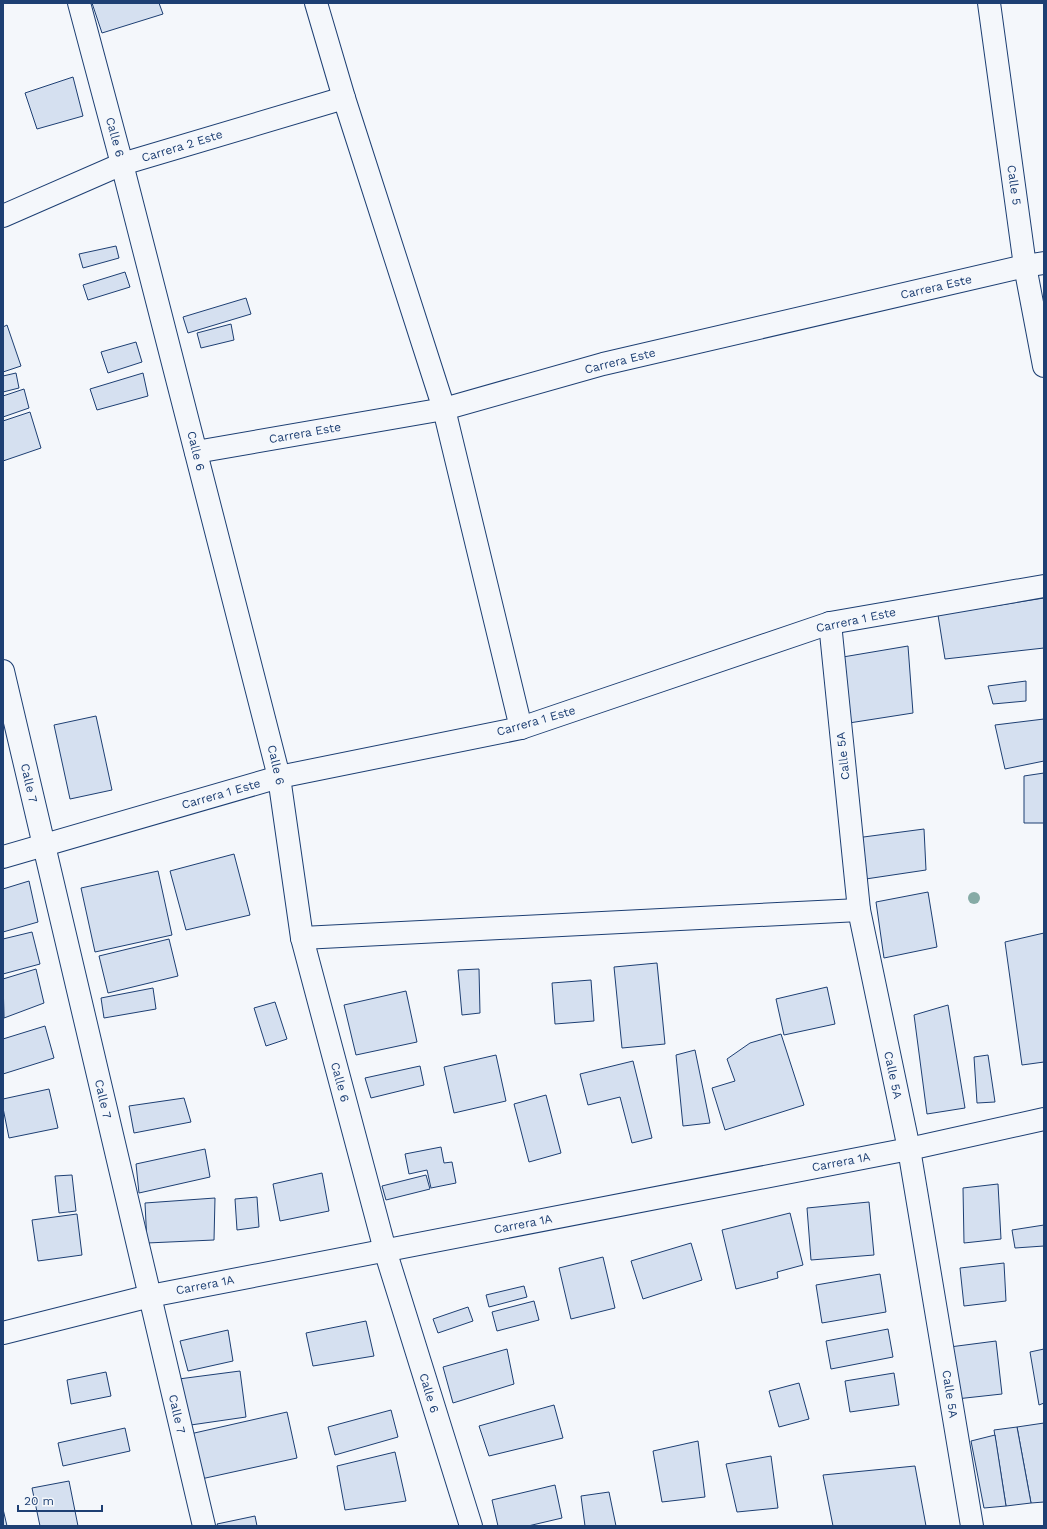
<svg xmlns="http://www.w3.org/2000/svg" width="1047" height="1529" viewBox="0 0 1047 1529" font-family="'Work Sans',sans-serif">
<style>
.building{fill:#d5e0f0;stroke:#1d3f73}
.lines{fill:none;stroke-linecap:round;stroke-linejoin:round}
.minor-casing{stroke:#1d3f73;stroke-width:24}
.minor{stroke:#f4f7fb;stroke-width:22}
.tree{fill:#86aba6}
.labels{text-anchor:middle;stroke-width:3;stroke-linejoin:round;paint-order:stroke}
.street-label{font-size:12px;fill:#1d3f73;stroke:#f4f7fb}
</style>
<rect width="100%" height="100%" fill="#f4f7fb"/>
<!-- building -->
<g class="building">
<polygon points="92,3 159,3 163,14 102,33"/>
<polygon points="73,77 83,116 37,129 25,93"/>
<polygon points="116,246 119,258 83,268 79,254"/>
<polygon points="125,272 130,287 88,300 83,285"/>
<polygon points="246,298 251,314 188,333 183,317"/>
<polygon points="231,324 234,340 201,348 197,333"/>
<polygon points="7,325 21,366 3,372 3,327"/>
<polygon points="136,342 142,362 108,373 101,352"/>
<polygon points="16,373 19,388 3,392 3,376"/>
<polygon points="143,373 148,396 97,410 90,389"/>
<polygon points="24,389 29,408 3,417 3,396"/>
<polygon points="30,412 41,448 3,461 3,421"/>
<polygon points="1044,598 1044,648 945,659 938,615"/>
<polygon points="908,646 913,713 849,723 837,658"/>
<polygon points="1026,681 1026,701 993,704 988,686"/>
<polygon points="96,716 112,790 70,799 54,725"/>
<polygon points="1044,719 1044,761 1005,769 995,725"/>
<polygon points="1044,773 1044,823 1024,823 1024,776"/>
<polygon points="924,829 926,870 859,880 856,838"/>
<polygon points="234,854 250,915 186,930 170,871"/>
<polygon points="158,871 172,935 95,952 81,888"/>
<polygon points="29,881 38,922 3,932 3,889"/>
<polygon points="928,892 937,947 884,958 876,902"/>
<polygon points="32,932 40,964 3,974 3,939"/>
<polygon points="1044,933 1044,1062 1022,1065 1005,942"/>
<polygon points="169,939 178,976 108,993 99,956"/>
<polygon points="657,963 665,1044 622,1048 614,967"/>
<polygon points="36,969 44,1003 4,1018 3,979"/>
<polygon points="479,969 480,1013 462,1015 458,970"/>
<polygon points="591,980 594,1021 555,1024 552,983"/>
<polygon points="827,987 835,1024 784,1035 776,999"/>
<polygon points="153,988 156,1009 104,1018 101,998"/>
<polygon points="406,991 417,1042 356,1055 344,1005"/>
<polygon points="275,1002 287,1039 266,1046 254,1008"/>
<polygon points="948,1005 965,1108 927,1114 914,1015"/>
<polygon points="45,1026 54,1058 3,1074 3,1039"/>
<polygon points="781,1034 804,1105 725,1130 712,1088 735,1081 727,1059 750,1043"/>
<polygon points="695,1050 710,1123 683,1126 676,1055"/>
<polygon points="496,1055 506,1101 454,1113 444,1067"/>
<polygon points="988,1055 995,1102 977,1103 974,1057"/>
<polygon points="633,1061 652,1138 632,1143 620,1097 588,1105 580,1074"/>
<polygon points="420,1066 424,1085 371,1098 365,1078"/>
<polygon points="49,1089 58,1128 9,1138 3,1108 3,1099"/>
<polygon points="546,1095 561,1153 529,1162 514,1104"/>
<polygon points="184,1098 191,1122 134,1133 129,1106"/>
<polygon points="441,1147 444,1163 452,1162 456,1183 431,1188 427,1170 409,1174 405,1154"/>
<polygon points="205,1149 210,1177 139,1193 136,1164"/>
<polygon points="322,1173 329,1211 280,1221 273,1184"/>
<polygon points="72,1175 76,1211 59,1213 55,1176"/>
<polygon points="426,1175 430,1189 386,1200 382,1186"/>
<polygon points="998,1184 1001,1239 964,1243 963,1188"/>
<polygon points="257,1197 259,1227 237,1230 235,1199"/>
<polygon points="215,1198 214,1240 147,1243 145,1203"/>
<polygon points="869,1202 874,1255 811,1260 807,1208"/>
<polygon points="790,1213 803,1265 777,1272 778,1278 736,1289 722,1230"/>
<polygon points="77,1214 82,1255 38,1261 32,1220"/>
<polygon points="1044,1225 1044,1246 1015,1248 1012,1230"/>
<polygon points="691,1243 702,1280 643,1299 631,1261"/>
<polygon points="603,1257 615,1308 571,1319 559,1268"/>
<polygon points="1004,1263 1006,1301 964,1306 960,1268"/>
<polygon points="880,1274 886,1312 822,1323 816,1285"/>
<polygon points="524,1286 527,1297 489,1307 486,1295"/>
<polygon points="534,1301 539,1320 497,1331 492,1312"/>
<polygon points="468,1307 473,1321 438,1333 433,1319"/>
<polygon points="366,1321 374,1356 313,1366 306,1333"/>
<polygon points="888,1329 893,1357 831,1369 826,1341"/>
<polygon points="228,1330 233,1361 188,1371 180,1341"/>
<polygon points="996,1341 1002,1394 947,1400 942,1348"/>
<polygon points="507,1349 514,1384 453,1403 443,1367"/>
<polygon points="1044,1349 1044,1403 1039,1405 1030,1352"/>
<polygon points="240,1371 246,1417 177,1427 171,1380"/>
<polygon points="106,1372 111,1396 71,1404 67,1380"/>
<polygon points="894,1373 899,1405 850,1412 845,1381"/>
<polygon points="799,1383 809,1419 779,1427 769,1391"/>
<polygon points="554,1405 563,1438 489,1456 479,1426"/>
<polygon points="391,1410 398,1437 335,1455 328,1427"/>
<polygon points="287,1412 297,1458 201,1479 190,1434"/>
<polygon points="1044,1423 1044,1502 1031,1503 1017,1427"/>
<polygon points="1017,1427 1031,1503 1006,1506 994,1430"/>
<polygon points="125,1428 130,1451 63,1466 58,1443"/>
<polygon points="995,1435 1006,1506 984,1508 971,1441"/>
<polygon points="698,1441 705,1497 662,1502 653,1451"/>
<polygon points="395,1452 406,1501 345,1510 337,1466"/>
<polygon points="771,1456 778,1508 737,1512 726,1464"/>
<polygon points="915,1466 926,1526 833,1526 823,1475"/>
<polygon points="69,1481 78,1526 40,1526 32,1488"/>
<polygon points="555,1485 562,1518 528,1526 498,1526 492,1500"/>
<polygon points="609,1492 616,1526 585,1526 581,1496"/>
<polygon points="3,1509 7,1526 3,1526"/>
<polygon points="255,1516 257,1526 218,1526 217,1524"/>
</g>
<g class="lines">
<defs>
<g id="minor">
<polyline points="79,3 122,164 279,777 302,938 385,1250 471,1526"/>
<polyline points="316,3 344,98 444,409 521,728"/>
<polyline points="989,3 1025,266 1044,366"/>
<polyline points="3,216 122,164 344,98"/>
<polyline points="196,452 444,409 603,364 1025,266 1044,263"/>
<polyline points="830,623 859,910 909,1149 972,1526"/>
<polyline points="3,671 204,1526"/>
<polyline points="3,857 279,777 521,728 830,623 1044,586"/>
<polyline points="302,938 859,910"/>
<polyline points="3,1333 150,1296 909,1149 1044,1119"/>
</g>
</defs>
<!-- minor casing -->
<use href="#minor" class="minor-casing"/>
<!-- minor -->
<use href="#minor" class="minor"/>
</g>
<!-- trees -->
<circle class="tree" cx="974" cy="898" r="6"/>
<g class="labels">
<!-- street labels -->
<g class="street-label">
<text transform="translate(115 137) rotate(75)" y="4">Calle 6</text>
<text transform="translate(182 146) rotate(-17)" y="4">Carrera 2 Este</text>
<text transform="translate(1014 185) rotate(82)" y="4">Calle 5</text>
<text transform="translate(936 287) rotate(-13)" y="4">Carrera Este</text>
<text transform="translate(620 361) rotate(-14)" y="4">Carrera Este</text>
<text transform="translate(305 433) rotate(-10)" y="4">Carrera Este</text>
<text transform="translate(196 451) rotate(76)" y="4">Calle 6</text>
<text transform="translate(856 620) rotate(-12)" y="4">Carrera 1 Este</text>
<text transform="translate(536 721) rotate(-16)" y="4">Carrera 1 Este</text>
<text transform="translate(843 756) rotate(-96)" y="4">Calle 5A</text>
<text transform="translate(276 765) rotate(77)" y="4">Calle 6</text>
<text transform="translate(29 783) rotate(77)" y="4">Calle 7</text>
<text transform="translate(221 794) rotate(-16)" y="4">Carrera 1 Este</text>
<text transform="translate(893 1075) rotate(78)" y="4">Calle 5A</text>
<text transform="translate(340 1082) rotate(75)" y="4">Calle 6</text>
<text transform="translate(103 1099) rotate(77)" y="4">Calle 7</text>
<text transform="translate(841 1162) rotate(-11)" y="4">Carrera 1A</text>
<text transform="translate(523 1224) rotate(-11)" y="4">Carrera 1A</text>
<text transform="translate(205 1285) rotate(-11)" y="4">Carrera 1A</text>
<text transform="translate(429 1393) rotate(73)" y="4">Calle 6</text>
<text transform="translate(950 1394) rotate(81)" y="4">Calle 5A</text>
<text transform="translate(177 1414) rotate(77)" y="4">Calle 7</text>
</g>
</g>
<!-- border -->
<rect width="1047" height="1529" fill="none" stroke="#1d3f73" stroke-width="8"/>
<!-- scale -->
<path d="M18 1505v6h84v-6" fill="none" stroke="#1d3f73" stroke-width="2"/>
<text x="24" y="1505" font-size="12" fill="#1d3f73" stroke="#f4f7fb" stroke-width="3" paint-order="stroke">20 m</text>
</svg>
